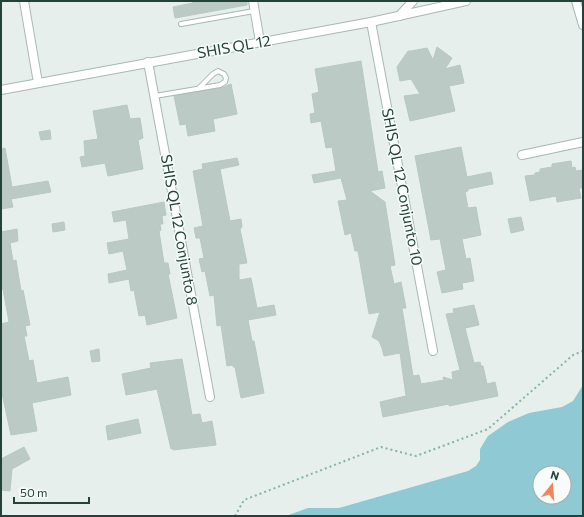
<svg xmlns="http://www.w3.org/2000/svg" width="584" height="517" viewBox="0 0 584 517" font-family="Commissioner,sans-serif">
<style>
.water{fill:#8ec9d4;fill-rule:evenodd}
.building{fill:#bbcac4;stroke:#b8c9c2}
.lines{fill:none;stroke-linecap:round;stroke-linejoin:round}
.service-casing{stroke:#a8b8b2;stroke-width:6}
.minor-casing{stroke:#a8b8b2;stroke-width:10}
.path{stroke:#86b3a5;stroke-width:2;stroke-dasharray:2 3;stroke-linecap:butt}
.service{stroke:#fff;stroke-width:4}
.minor{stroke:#fff;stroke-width:8}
.labels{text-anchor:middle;stroke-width:3;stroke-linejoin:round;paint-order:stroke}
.street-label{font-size:15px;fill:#24423a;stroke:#f7fbf9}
</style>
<rect width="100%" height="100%" fill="#e6efeb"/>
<!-- water -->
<path class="water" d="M583,385V516H286L308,508H339L468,471L476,466L480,460V449L488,436L508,422L529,413L562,407L573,401ZM540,473H564V497H540Z"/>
<!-- building -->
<g class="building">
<polygon points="192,1 247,1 247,5 175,18 173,7 193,3"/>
<polygon points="437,47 452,58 445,69 460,65 464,83 449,86 455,111 410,121 404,96 420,94 411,79 400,81 397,67 408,51 411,51 427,48 433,60"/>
<polygon points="361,61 378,172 382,171 385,188 370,191 385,202 395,265 390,266 394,284 401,282 406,308 402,308 413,376 419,375 421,384 444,380 443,377 453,380 452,372 460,370 446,314 454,313 453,309 474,305 479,325 465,328 474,363 480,362 481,366 483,366 487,384 495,382 498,396 449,406 449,404 383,417 380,402 406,396 400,353 384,356 382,348 379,341 372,337 380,312 369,314 358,251 355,251 351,233 345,235 338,201 347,200 341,178 314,183 312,175 336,171 332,147 326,148 321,121 311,123 310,114 315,113 312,94 319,92 315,69"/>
<polygon points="231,84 237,114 213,119 215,131 188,136 186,124 180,125 174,96 221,88"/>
<polygon points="127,105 130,119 140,118 143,138 138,140 143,169 108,176 105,163 82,167 80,157 85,156 84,141 98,139 93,111"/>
<polygon points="50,130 51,139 41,140 39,132"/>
<polygon points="461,147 467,177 491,172 493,184 468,189 468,191 465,192 468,208 476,207 481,235 462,239 466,259 470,258 474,281 462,283 463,289 442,293 437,272 446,270 440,239 431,240 415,156"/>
<polygon points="5,148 12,187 48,181 51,192 11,199 13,207 1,209 1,149"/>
<polygon points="237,158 239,165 220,169 230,221 241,219 242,227 240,229 247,263 239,264 239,280 251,278 257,308 274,305 276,315 248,320 252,341 254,341 264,393 241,398 235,367 233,367 233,365 227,366 221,325 217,326 214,295 210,296 205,271 202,272 199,259 204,258 200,238 196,238 194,228 203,226 193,171 203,169 202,164"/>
<polygon points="571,161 572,168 575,167 576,171 583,170 583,188 579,188 581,198 557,202 556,196 530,201 525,176 535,175 535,173 540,172 540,169 552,167 552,164"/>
<polygon points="164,202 166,215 162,216 163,224 160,224 161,230 159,231 164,263 168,263 170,274 168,274 177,318 147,325 145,315 139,316 134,290 131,291 129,279 109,283 108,274 127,270 123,251 109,254 107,243 129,239 126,220 114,222 112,212"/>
<polygon points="521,217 524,230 511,233 508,219"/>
<polygon points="64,222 65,230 53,232 52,224"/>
<polygon points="17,229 18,241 10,243 13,261 16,260 21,291 23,290 30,325 25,326 27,336 24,336 29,361 33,360 37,383 68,377 71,395 32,403 37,431 11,435 1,389 1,324 9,322 3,289 1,290 1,232"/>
<polygon points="99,349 100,361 92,362 90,351"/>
<polygon points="182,359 192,415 200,414 202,423 212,421 216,445 173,450 173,448 171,449 157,389 126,395 122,374 151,368 150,363"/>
<polygon points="138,419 141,433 108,440 106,426"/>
<polygon points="24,447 30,459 12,469 10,491 1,490 1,459"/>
</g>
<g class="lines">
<defs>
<g id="service">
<polyline points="181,24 254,11"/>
<polyline points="155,96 220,85 225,82 226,78 224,74 218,71 213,74 198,89"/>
</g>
<g id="minor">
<polyline points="24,1 38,83"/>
<polyline points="253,1 260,42"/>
<polyline points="576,1 583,25"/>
<polyline points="399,16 413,1"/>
<polyline points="371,22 433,351"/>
<polyline points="148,62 210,397"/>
<polyline points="1,90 371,22 466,1"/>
<polyline points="522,155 583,142"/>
</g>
</defs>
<!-- service casing -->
<use href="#service" class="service-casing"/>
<!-- minor casing -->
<use href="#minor" class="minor-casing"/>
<!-- path -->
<polyline class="path" points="235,516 244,500 381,447 416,456 488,429 573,355 583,351"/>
<!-- service -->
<use href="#service" class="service"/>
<!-- minor -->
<use href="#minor" class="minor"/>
</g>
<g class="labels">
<!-- street labels -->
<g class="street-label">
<text transform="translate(234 47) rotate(-10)" y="5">SHIS QL 12</text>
<text transform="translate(402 187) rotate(79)" y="5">SHIS QL 12 Conjunto 10</text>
<text transform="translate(179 230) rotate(80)" y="5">SHIS QL 12 Conjunto 8</text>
</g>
</g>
<!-- border -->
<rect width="584" height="517" fill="none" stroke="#24423a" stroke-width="4"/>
<!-- north arrow -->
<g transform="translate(552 485) rotate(17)"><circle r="19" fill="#f7fbf9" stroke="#a3b1ad"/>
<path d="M0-3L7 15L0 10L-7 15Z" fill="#f4845f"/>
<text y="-6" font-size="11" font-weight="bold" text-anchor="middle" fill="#24423a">N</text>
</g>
<!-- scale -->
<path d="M14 497v6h75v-6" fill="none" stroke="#24423a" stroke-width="2"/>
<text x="20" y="497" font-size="12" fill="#24423a" stroke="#f7fbf9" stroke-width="3" paint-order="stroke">50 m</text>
</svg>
